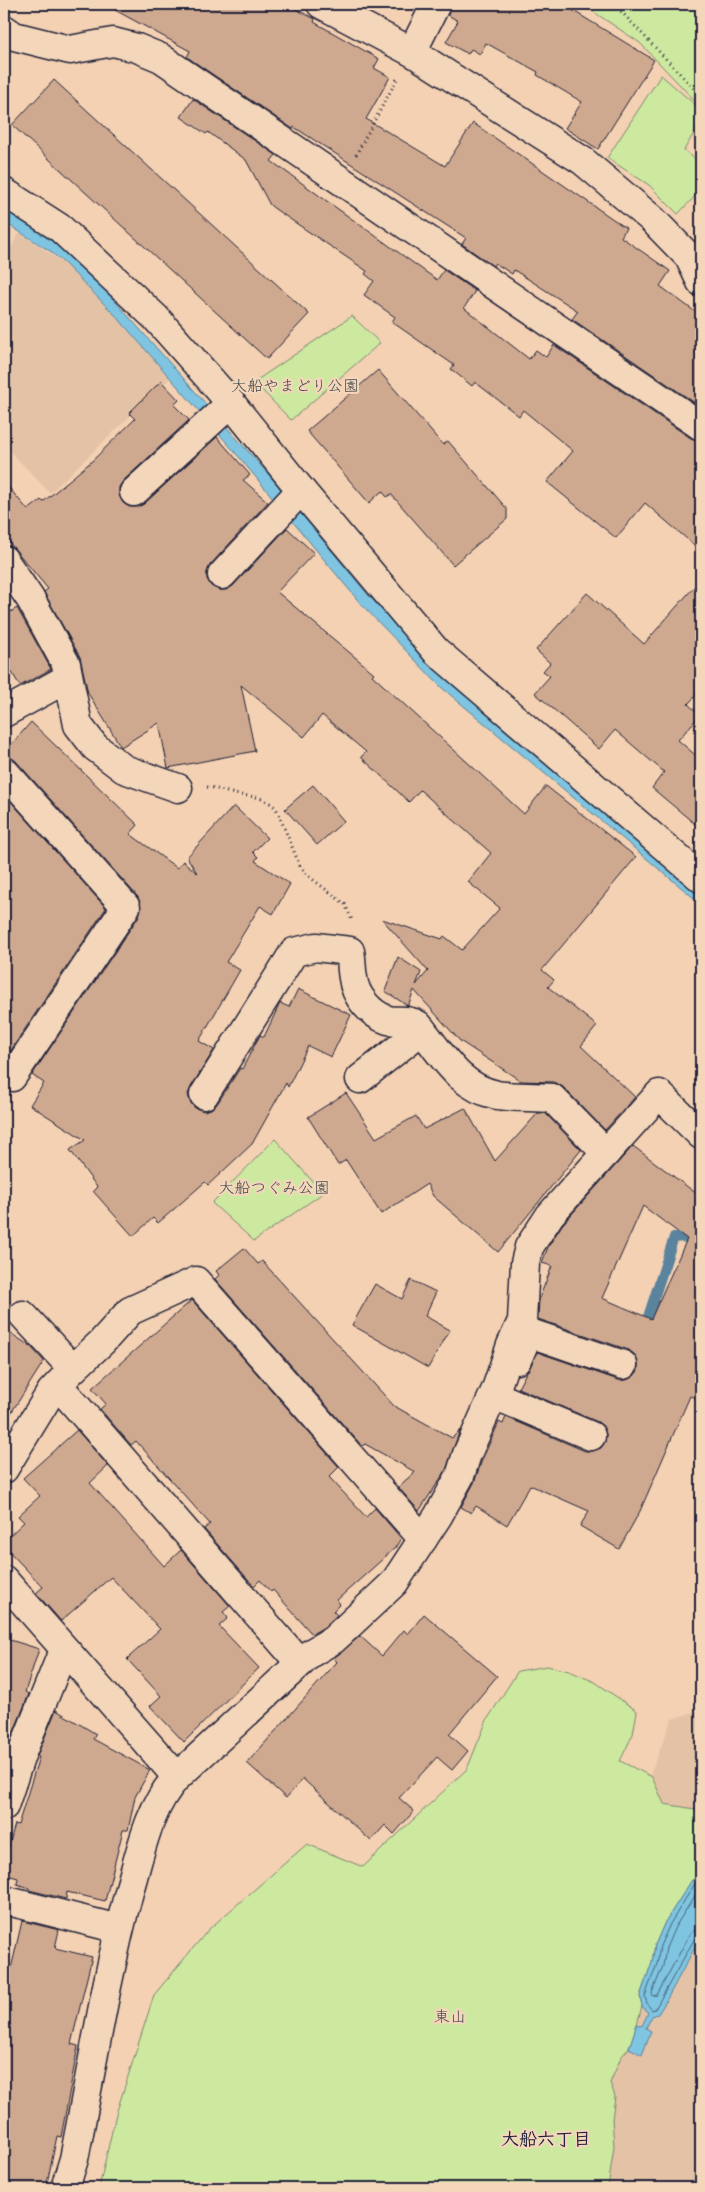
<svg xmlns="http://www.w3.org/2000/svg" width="705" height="2192" viewBox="0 0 705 2192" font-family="Sriracha,'Klee One',sans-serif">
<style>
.built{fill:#e4c2a6}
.green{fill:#cde9a0;stroke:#78866e}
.water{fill:#7fc4e0;stroke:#5a839e}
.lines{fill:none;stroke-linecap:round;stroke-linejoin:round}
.shore{stroke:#47637d;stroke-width:1}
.stream{stroke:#5a839e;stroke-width:10}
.building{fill:#cfa98f;stroke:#22223b;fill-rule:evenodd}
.minor-casing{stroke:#22223b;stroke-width:31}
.path{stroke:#22223b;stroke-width:3;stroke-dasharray:1 4;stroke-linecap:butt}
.minor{stroke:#f4d7ba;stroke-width:28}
.labels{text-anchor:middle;stroke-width:4.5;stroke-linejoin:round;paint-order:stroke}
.park-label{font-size:16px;fill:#444a4f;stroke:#f4d7ba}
.neighbourhood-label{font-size:18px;font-weight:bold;fill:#22223b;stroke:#f4d7ba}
</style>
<rect width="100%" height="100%" fill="#f3d1b2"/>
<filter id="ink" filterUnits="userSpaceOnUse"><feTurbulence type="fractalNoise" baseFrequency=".02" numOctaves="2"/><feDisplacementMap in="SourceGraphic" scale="10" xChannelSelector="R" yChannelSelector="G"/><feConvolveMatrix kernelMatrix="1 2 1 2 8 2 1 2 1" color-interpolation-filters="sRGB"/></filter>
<g filter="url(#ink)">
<!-- built -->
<g class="built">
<polygon points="20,233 64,263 117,317 170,378 50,493 4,445 4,258"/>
<polygon points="701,1705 701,2188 598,2188 562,1998 672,1719 697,1711"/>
</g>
<!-- green -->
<g class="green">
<polygon points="582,4 701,4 701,107 640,43"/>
<polygon points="661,75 701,110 701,121 684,150 701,164 701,190 678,214 649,185 607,158"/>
<polygon points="352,316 380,343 291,420 254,382"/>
<polygon points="275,1139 323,1193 254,1241 212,1203"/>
<polygon points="547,1666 569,1671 595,1682 637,1711 633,1734 620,1761 652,1777 664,1804 695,1809 701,1813 701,1878 692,1880 665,1922 655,1945 652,1962 640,1996 642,2006 637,2024 629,2048 621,2057 610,2083 615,2096 612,2119 614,2146 608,2188 99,2188 116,2114 154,1995 209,1929 307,1844 363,1867 467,1769 487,1720 518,1671"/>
</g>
<!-- water -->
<g class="water">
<path d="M4,209C39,230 69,253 98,282L269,475L369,596L449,679L701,889V904L441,687L361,604L234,451L117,317L64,263L50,251L4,222Z"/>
<polygon points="701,1878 701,1936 666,2001 658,2014 652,2016 646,2028 651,2031 642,2055 629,2048 637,2024 642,2026 648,2013 642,2006 640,1996 652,1962 655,1945 665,1922 692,1880"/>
</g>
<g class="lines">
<!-- shore -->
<g class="shore">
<polyline points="701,1883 694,1885 670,1924 660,1946 657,1964 645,1996 647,2004 652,2010 655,2009 695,1938 701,1935"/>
<polyline points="701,1890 698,1891 675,1927 666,1948 663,1966 652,1993 653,1996 657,1995 690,1934 695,1930 701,1929"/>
</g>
<!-- stream -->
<polyline class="stream" points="644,1329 674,1237 701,1239"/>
</g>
<!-- building -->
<g class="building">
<polygon points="104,4 286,4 315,19 314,22 379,59 374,68 390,77 366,119 445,166 473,123 626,228 621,237 670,271 660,286 701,316 701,407 572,319 578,311 514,270 512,274 495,263 493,266 462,244 466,238 294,127 293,129 187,57 190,51"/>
<polygon points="452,4 562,4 654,60 598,149 565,128 582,102 537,75 538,72 486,43 480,54 471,49 468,54 446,42 458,21 448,15"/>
<polygon points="54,80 309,314 267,359 12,125"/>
<polygon points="193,99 276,155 271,161 437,280 444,270 475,291 464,308 529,359 536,350 546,357 554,345 692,439 701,441 701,551 645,503 616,538 547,482 573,451 523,410 519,416 475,382 472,386 451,369 454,365 392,322 395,317 364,295 374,281 365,274 367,271 275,209 270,205 246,160 208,132 206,134 181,117"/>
<polygon points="378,370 443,445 448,441 507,509 507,519 453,565 391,494 387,497 382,491 369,503 307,431"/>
<polygon points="161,381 179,400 174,405 189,420 123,481 119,487 119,495 123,503 129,507 137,507 144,504 217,437 250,475 243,480 268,502 210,565 207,572 207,579 211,586 219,590 226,590 233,586 287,528 314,553 277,592 374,673 372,675 524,814 546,786 636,857 542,970 554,980 548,987 597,1026 581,1046 635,1097 605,1130 563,1087 553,1082 521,1081 460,1041 414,990 408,1006 385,991 398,957 421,972 416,985 428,971 382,919 442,939 444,936 462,950 500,908 468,882 491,853 420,790 409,802 361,757 366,752 322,715 304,737 241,685 255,751 168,768 159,723 121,747 88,693 80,657 44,592 48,589 4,536 4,482 28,510 41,500 43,502 92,461 135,419 129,413"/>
<polygon points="701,579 701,690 688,704 700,715 678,740 701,760 701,829 652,788 664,772 615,730 599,749 535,693 550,676 543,671 550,663 536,650 587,593 644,644"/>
<polygon points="17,608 51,669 20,686 4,659 4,616"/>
<polygon points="31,722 138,825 130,834 177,868 183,861 197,873 187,857 234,806 267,838 253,852 258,857 255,861 290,884 273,914 260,906 226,962 240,970 199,1041 214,1050 191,1087 188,1094 190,1102 195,1108 204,1111 211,1109 217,1104 240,1068 242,1069 260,1035 264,1037 280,1003 289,1007 298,989 351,1015 331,1057 308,1046 288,1087 286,1083 252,1144 208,1185 205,1182 158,1223 153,1218 133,1236 93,1191 97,1187 70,1150 85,1140 30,1105 44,1083 32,1075 139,916 141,909 138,897 16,761 9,756 4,756 4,753"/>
<polygon points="313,785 344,821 317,845 285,809"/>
<polygon points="4,794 106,908 7,1056 4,1054"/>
<polygon points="346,1093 376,1138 416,1116 424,1129 465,1108 495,1161 538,1113 545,1113 581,1150 498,1252 433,1196 427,1184 381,1214 346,1160 338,1165 308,1117"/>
<path d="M633,1146L701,1197V1384L696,1398L690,1396L640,1511L619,1549L580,1526L589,1511L530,1485L507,1525L476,1506L471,1513L461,1507L474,1483L482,1460L499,1422L503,1424L506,1417L585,1451H593L601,1448L605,1442L606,1434L603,1426L598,1422L518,1388L537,1352L618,1380H626L633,1377L638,1371V1362L635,1355L629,1350L538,1319L539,1299L552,1266L542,1263L548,1247L562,1225ZM643,1206L687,1239L651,1319L602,1298Z"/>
<polygon points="244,1248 258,1264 262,1261 394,1406 452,1438 460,1430 446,1470 419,1511 398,1487 415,1472 365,1444 362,1446 215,1279 219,1275 216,1271"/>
<polygon points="411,1280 436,1292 425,1316 450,1330 428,1368 352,1325 375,1284 402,1299"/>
<polygon points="192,1300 339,1467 329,1477 366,1517 375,1508 401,1538 395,1548 337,1600 340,1604 333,1611 337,1615 324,1627 312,1634 273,1590 271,1592 260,1580 254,1586 204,1529 210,1524 136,1441 131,1445 100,1409 106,1404 92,1388"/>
<polygon points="4,1329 30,1346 44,1361 4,1424"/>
<polygon points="77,1430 108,1466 90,1483 164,1566 181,1550 230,1606 223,1612 228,1618 219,1626 259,1668 184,1742 150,1706 161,1696 127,1659 160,1629 111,1577 61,1621 36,1593 43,1587 4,1546 4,1541 24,1522 18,1516 40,1496 23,1478"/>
<polygon points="424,1614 497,1676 449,1734 468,1751 452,1770 437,1757 399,1798 414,1811 394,1834 385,1825 371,1841 303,1779 286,1798 247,1763 337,1662 334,1658 360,1636 382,1656 404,1630 408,1634"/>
<polygon points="4,1638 39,1649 25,1692 29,1694 8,1746 4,1745"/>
<polygon points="56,1710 96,1734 93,1739 150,1770 135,1797 128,1830 123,1830 105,1901 67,1892 66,1899 29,1890 29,1888 17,1884 18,1878 4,1874 4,1864 15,1824 18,1825 39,1757 37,1756"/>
<polygon points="22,1921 59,1930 55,1948 92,1957 71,2044 78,2046 61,2137 57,2136 46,2188 4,2188 4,2023 9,1996 5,1995"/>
</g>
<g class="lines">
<defs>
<g id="minor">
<polyline points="321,4 412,52 583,161 653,220 689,257 701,282"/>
<polyline points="4,29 14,36 70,50 113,42 137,48 161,58 701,426"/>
<polyline points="412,52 436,4"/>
<polyline points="4,192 60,228 156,318 231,403 301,490 436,651 701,878"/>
<polyline points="134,492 231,403"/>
<polyline points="4,560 31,600 66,664 78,725 95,747 124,769 178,788"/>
<polyline points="222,575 301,490"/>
<polyline points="4,713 68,678"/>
<polyline points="4,771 126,907 12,1077 4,1071"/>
<polyline points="360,1079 422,1030"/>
<path d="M204,1095L294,952L316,947L350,951C352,960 351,968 353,978C355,996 370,1014 388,1020C399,1022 409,1019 418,1025C442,1054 458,1087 497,1095C515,1098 534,1096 552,1098L606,1153"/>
<polyline points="23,1315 73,1369"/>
<polyline points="517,1360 527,1337 530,1333 623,1365"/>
<polyline points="58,1385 300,1663"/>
<polyline points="494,1395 591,1436"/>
<polyline points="4,1469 51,1392 71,1371 102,1342 130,1311 196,1281 423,1539"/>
<polyline points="4,1580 177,1777"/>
<polyline points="4,1806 21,1755 59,1661 67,1652"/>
<polyline points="4,1900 119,1929"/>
<path d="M65,2188L74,2159C92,2068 106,1977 130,1888C141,1850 149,1807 177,1777L311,1653L333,1640L394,1583L438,1516L460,1476L467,1454L496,1389L511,1345L522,1321L525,1263L529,1247L550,1215L659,1094L701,1135"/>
</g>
</defs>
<!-- minor casing -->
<use href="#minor" class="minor-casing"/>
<!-- path -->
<g class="path">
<polyline points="614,4 701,96"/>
<polyline points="356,155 397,79"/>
<path d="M207,787C216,788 222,791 231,793C249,798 260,793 276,808L300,866L307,875L345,904L352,920"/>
</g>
<!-- minor -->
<use href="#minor" class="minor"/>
</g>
</g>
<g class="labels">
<!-- park labels -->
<g class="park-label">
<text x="295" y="391">大船やまどり公園</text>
<text x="274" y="1193">大船つぐみ公園</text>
<text x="450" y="2022">東山</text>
</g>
<!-- neighbourhood labels -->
<g class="neighbourhood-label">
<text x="546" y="2145">大船六丁目</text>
</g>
</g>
<!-- margin -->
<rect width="705" height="2192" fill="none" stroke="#f4d7ba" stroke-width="20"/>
<rect x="10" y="10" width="685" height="2172" fill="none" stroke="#22223b" stroke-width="2" filter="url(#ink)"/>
</svg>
